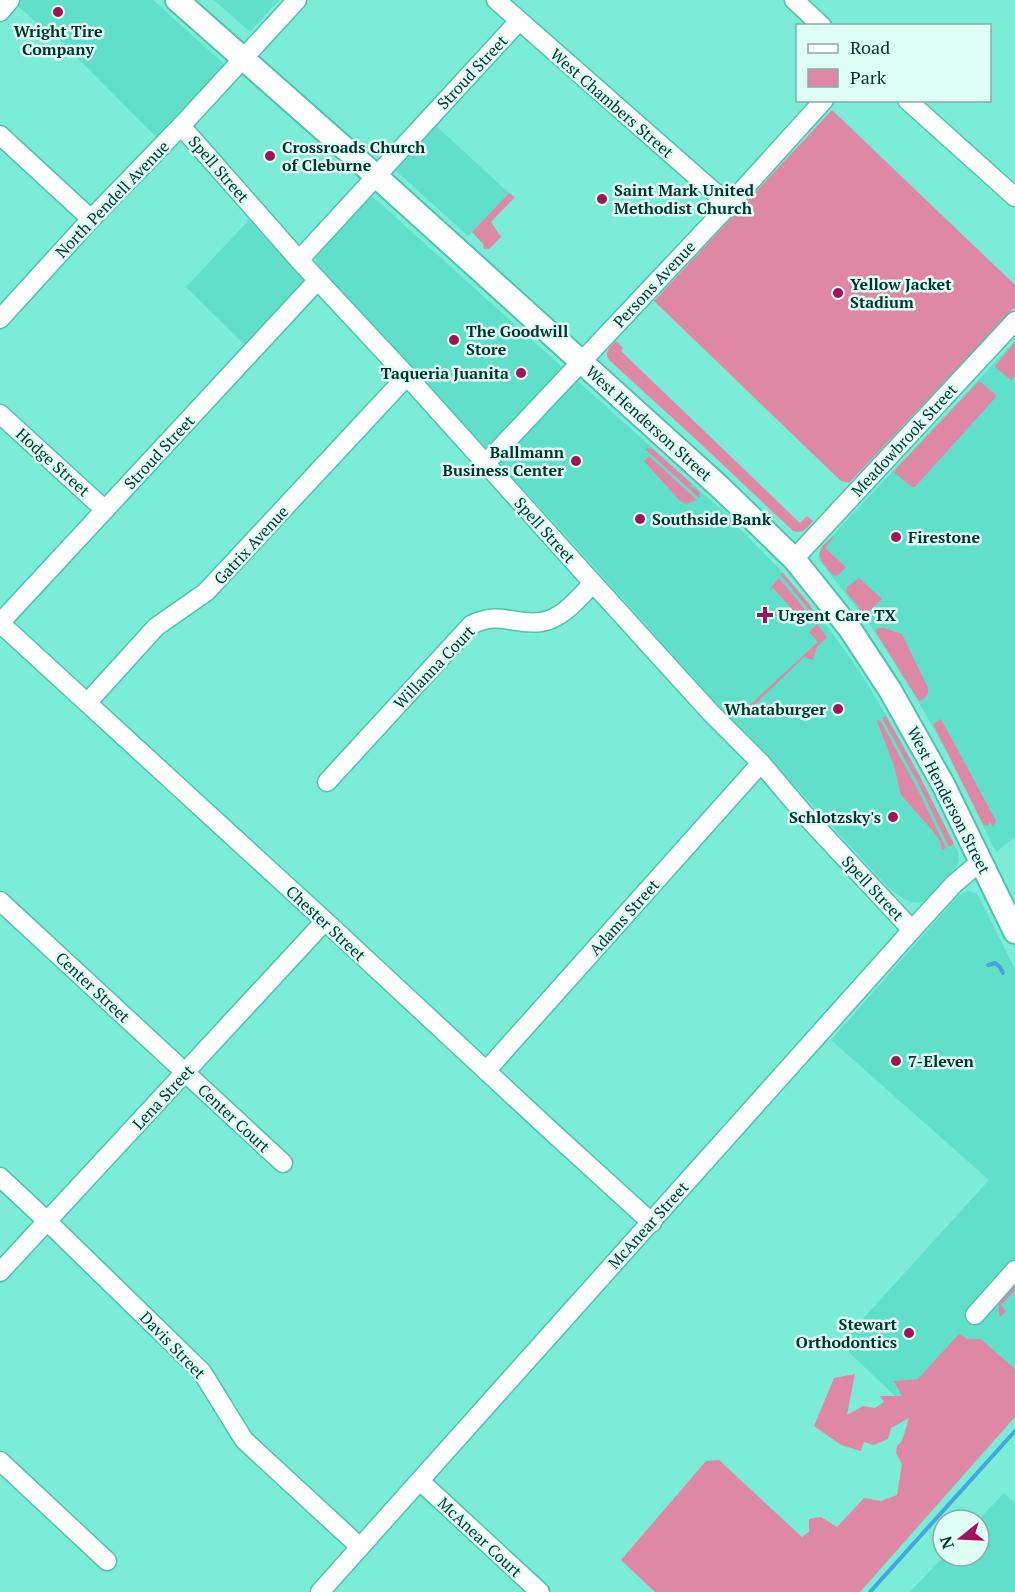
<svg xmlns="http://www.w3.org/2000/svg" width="1015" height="1592" viewBox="0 0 1015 1592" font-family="'PT Serif',serif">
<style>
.built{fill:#61e0c9}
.green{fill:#df88a5}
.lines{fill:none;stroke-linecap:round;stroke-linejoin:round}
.stream{stroke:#44a5e0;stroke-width:4}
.minor-casing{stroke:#4fc3ae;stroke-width:21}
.major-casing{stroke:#4fc3ae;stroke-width:26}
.minor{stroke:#fff;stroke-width:18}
.major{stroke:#fff;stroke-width:22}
.poi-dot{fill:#a21359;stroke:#dffef6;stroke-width:2}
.labels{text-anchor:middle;stroke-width:5;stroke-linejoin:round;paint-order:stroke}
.poi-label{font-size:16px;font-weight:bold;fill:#00342c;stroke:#dffef6;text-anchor:start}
.street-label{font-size:16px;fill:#00342c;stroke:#dffef6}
</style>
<rect width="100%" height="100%" fill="#7bedd6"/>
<!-- built -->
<g class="built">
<polygon points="20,0 153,0 223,63 224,69 159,140 54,34 51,36 16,4"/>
<polygon points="214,0 279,0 250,32"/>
<polygon points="434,124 509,193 468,236 396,171 396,165"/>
<polygon points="372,196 727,515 783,573 831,631 860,672 889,720 918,773 958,852 959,861 957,866 924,901 918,903 911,902 904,899 891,890 766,755 733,722 568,538 316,263 316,254"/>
<polygon points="249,220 300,275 303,281 245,345 186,287"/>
<polygon points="1015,341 1015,837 996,852 949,756 918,701 875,632 820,561 818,557 821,548"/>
<polygon points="968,891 976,893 978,895 1015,969 1015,1405 964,1461 840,1344 989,1180 831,1040 958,896"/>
<polygon points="1004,1493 1015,1503 1015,1592 910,1592 944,1556 979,1556 978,1520"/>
</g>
<!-- green -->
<g class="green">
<polygon points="832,110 1015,285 1015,307 849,483 841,481 654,301"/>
<polygon points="509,193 515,197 491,222 501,237 489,249 484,249 483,244 472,232"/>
<path d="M616,341L623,348L621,351L800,523L807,516L813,521C807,528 803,534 793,531L702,445L609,360C604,352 610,347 616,341Z"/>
<polygon points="1015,342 1015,377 1011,380 995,367 995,366"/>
<polygon points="979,381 995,394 996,397 915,487 912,487 895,473 895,470"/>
<polygon points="648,448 653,449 692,484 690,486 699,491 700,495 699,498 645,449"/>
<polygon points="649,456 697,500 686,504 680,501 644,461"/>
<path d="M835,536L825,548L846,567L837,576C831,575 830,572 826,567C814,553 821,545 835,536Z"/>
<polygon points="783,573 811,606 812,609 810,611 780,574"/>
<polygon points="779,578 808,613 802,617 794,609 793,610 773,588 771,590 770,589"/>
<polygon points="859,578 882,599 865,615 846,592 847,587"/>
<polygon points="817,624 827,637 817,647 813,660 804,657 747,712 745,710 739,715 818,642 809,632"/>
<path d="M878,628H884L902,634L928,688C929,694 926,699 919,701L875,631Z"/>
<polygon points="886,716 919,775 954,844 949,847 917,781 882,718"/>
<polygon points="941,719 996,821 993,827 990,822 988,826 983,824 933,724"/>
<polygon points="880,720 918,790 946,848 942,850 940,841 932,830 901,795 894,766 877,721"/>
<path d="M1015,1284V1290L1001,1305L1006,1311L1000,1317C995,1300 1004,1295 1015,1284Z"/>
<polygon points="959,1334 968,1339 980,1339 983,1341 1015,1369 1015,1417 860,1592 655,1592 621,1560 706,1461 719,1460 802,1537 809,1532 809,1519 821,1517 837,1527 864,1498 881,1501 897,1495 902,1464 896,1453 897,1446 902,1441 909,1418 891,1428 888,1439 874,1445 864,1442 861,1451 841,1445 814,1426 834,1378 855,1374 847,1415 863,1406 875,1408 884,1402 880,1396 902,1396 894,1381 918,1379"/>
</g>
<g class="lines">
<!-- stream -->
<g class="stream">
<polyline points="988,965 995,963 1000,967 1003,973"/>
<polyline points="870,1592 1015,1431"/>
</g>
<defs>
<g id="minor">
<polyline points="496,0 729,205"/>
<polyline points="794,0 822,26"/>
<polyline points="0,12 10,0"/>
<polyline points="907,100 1015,197"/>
<polyline points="181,126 299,260 407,376 593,583 711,713 761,763 805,815 912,930"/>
<polyline points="0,135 91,219"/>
<polyline points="299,260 519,21"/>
<polyline points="0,319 91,219 181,126 297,0"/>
<polyline points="0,414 105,510"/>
<polyline points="485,464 729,205 824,100"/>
<polyline points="794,559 1015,321"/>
<polyline points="0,623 325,921 551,1131 652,1223"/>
<polyline points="0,623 318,280"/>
<polyline points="87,703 156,627 206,592 407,376"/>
<path d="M327,782L471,625C500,610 513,626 541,622C562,619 579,598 593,583"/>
<polyline points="0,901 283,1163"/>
<polyline points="486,1071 761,763"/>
<polyline points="0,1177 47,1221 202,1372 244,1440 360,1547"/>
<polyline points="0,1272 325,921"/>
<polyline points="975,1315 1015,1270"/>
<polyline points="0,1461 107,1561"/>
<polyline points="420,1481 540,1592"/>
<polyline points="320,1592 912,930 954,884 980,862"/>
</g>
<polyline id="major" points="177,0 376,176 722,489 794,559 850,629 890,690 944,786 1015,932"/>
</defs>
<!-- minor casing -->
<use href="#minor" class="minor-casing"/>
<!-- major casing -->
<use href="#major" class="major-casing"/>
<!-- minor -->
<use href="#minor" class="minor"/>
<!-- major -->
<use href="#major" class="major"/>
</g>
<!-- markers -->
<g class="poi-dot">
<circle cx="58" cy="12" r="6"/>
<circle cx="270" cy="156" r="6"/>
<circle cx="602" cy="199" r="6"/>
<circle cx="838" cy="293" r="6"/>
<circle cx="454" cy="340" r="6"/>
<circle cx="521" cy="373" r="6"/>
<circle cx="576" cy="461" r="6"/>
<circle cx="640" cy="519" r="6"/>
<circle cx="896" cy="537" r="6"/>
<path d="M762 606h6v6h6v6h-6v6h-6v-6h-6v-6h6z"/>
<circle cx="838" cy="709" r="6"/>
<circle cx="893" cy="817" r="6"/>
<circle cx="896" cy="1061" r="6"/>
<circle cx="909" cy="1333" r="6"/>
</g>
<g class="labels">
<!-- poi labels -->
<g class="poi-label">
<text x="58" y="37" text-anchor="middle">Wright Tire<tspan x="58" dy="18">Company</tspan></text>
<text x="282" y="153">Crossroads Church<tspan x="282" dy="18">of Cleburne</tspan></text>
<text x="614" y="196">Saint Mark United<tspan x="614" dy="18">Methodist Church</tspan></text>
<text x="850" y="290">Yellow Jacket<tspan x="850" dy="18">Stadium</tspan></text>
<text x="466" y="337">The Goodwill<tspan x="466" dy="18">Store</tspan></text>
<text x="509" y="379" text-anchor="end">Taqueria Juanita</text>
<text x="564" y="458" text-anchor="end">Ballmann<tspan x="564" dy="18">Business Center</tspan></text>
<text x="652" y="525">Southside Bank</text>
<text x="908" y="543">Firestone</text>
<text x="778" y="621">Urgent Care TX</text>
<text x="826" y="715" text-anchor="end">Whataburger</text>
<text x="881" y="823" text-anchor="end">Schlotzsky's</text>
<text x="908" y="1067">7-Eleven</text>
<text x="897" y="1330" text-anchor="end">Stewart<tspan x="897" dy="18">Orthodontics</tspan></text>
</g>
<!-- street labels -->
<g class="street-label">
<text transform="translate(472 72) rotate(-47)" y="6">Stroud Street</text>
<text transform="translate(612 103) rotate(41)" y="6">West Chambers Street</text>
<text transform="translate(219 169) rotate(49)" y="6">Spell Street</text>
<text transform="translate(112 199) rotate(-46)" y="6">North Pendell Avenue</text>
<text transform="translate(654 284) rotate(-47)" y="6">Persons Avenue</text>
<text transform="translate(649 423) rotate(42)" y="6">West Henderson Street</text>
<text transform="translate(904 440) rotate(-47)" y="6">Meadowbrook Street</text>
<text transform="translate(159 452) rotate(-47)" y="6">Stroud Street</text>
<text transform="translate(53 462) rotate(42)" y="6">Hodge Street</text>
<text transform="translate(545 530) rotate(48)" y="6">Spell Street</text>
<text transform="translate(251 545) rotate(-47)" y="6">Gatrix Avenue</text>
<text transform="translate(434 667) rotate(-46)" y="6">Willanna Court</text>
<text transform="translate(949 800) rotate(63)" y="6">West Henderson Street</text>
<text transform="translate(873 888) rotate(47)" y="6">Spell Street</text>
<text transform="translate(624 917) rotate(-48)" y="6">Adams Street</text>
<text transform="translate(326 923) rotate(43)" y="6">Chester Street</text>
<text transform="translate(93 987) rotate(43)" y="6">Center Street</text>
<text transform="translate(163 1097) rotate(-47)" y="6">Lena Street</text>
<text transform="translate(234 1118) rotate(43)" y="6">Center Court</text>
<text transform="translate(648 1225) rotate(-48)" y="6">McAnear Street</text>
<text transform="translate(173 1345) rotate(46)" y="6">Davis Street</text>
<text transform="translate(480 1537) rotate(43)" y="6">McAnear Court</text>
</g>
</g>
<!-- legend -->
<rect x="796" y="24" width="195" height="78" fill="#dffef6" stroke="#86ada5" stroke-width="1.5"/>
<rect x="808" y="44" width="30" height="9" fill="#ffffff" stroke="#86ada5" stroke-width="1.5"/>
<text x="850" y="54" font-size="18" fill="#00342c">Road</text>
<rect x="808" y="69" width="30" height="18" fill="#df88a5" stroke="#86ada5" stroke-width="1.5"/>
<text x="850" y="84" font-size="18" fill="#00342c">Park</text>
<!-- north arrow -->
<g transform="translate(961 1538) rotate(252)"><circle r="28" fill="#dffef6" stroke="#86ada5" stroke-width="1.5"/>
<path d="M0-4.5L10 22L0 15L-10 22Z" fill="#a21359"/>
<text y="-9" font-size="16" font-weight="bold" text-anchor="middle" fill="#00342c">N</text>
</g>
</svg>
